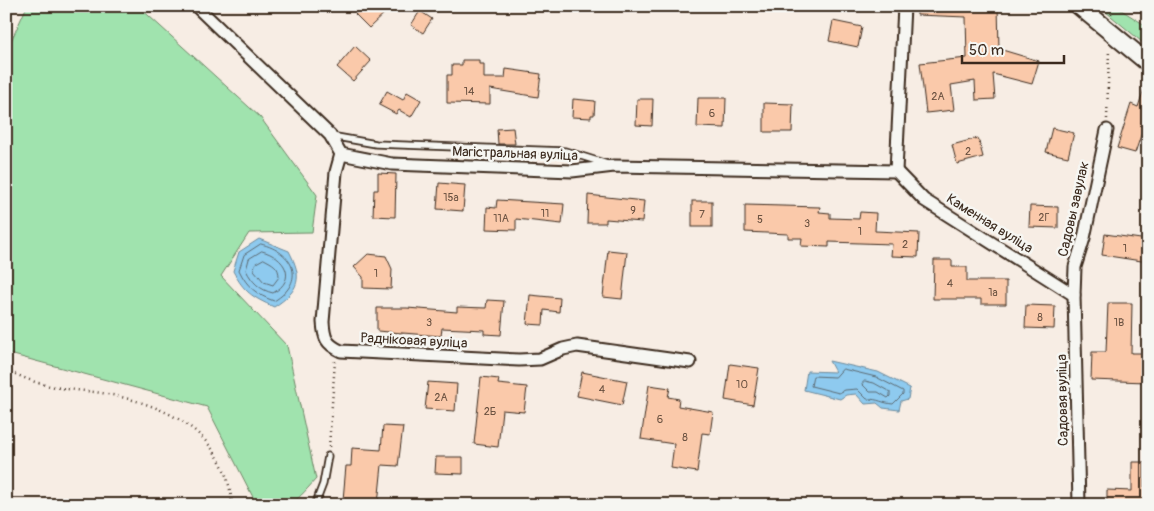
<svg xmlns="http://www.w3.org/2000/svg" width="1154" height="511" viewBox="0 0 1154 511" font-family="Pangolin,sans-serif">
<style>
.green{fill:#a0e3ae;stroke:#6e8666}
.water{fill:#8ecaef;stroke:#6d8a9b}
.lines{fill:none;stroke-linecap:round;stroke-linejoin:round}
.shore{stroke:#5c6a72;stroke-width:1}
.building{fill:#fac9aa;stroke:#3b2a1e}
.lane-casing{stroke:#3b2a1e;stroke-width:9}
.street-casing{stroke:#3b2a1e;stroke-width:15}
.secondary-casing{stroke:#3b2a1e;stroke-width:20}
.path{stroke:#3b2a1e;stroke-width:2.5;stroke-dasharray:1 4;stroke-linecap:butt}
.lane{stroke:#f6f6f2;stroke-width:5.5}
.street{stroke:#f6f6f2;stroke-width:11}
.secondary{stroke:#f6f6f2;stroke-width:16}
.labels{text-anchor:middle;stroke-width:5;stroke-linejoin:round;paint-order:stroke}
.number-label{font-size:11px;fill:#6b5241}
.street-label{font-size:14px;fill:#3b2a1e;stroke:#f6f6f2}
</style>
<rect width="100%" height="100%" fill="#f7ede4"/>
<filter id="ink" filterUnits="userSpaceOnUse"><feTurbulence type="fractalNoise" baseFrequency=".02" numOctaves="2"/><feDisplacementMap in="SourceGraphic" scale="10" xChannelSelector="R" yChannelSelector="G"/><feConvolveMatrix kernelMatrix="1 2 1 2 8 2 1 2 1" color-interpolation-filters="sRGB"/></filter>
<g filter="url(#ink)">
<!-- green -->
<g class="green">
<path d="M27,6H138L260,117L317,195L312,232L249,233L221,276L287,346L316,479C291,507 294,505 257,505L207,407L6,353V52Z"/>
<polygon points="1099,6 1115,6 1148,27 1148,47"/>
</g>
<!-- water -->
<g class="water">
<path d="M259,239L289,251C303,278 300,290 274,307C252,297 244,292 233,271L239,252Z"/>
<polygon points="829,361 878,372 910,388 908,399 901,401 899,410 883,408 877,403 865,404 856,394 846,395 840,399 804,390 807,371 835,372"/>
</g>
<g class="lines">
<!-- shore -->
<g class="shore">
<path d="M261,244C294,252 307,281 274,301C257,295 247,287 239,270L244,255Z"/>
<path d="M262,251C285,257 298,279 273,293C260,290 252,282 246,270L249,259Z"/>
<path d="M264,259C273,264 279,266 279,277L273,285L264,282L254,270L255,264Z"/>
<path d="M843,369L876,377L903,391V394L893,404C882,403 879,399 867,399L857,389L845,390L839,393L811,386L813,376L835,377Z"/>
<polygon points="865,381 874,383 890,392 890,396 888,398 878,392 870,392 862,384"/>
</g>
</g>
<!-- building -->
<g class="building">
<polygon points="363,6 392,6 369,28 355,14"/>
<polygon points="917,6 998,6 999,49 1039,61 1032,84 993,74 995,99 976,100 975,81 951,85 954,110 926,113 920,63 967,58 966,17 917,15"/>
<polygon points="420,11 432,19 423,33 411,25"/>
<polygon points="833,21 862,27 858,47 829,41"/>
<polygon points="355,46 371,61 353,81 337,67"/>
<polygon points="462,60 479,60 479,64 484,64 484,78 505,78 506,69 541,74 538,97 490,89 490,104 447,103 447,75 452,75 452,65 462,65"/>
<polygon points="1146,83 1148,83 1148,115 1135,153 1117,148 1131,104 1138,107"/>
<polygon points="387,91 403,100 407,92 421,100 411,117 399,110 396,114 379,105"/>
<polygon points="698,98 726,98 725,128 697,127"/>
<polygon points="573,99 595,101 594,115 591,115 591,118 572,117"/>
<polygon points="637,99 653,99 652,126 636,125"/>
<polygon points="764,103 793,104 792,132 764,132"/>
<polygon points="513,128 515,144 498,144 497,129"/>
<polygon points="1052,128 1074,133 1068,157 1046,152"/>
<polygon points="978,138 983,157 957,164 952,145"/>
<polygon points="378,173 396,174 395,217 373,216 374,190 378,190"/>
<polygon points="439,183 465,185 463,211 437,209"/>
<polygon points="588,195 644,201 642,222 606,219 606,223 587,223"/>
<polygon points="497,200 564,204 562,224 516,219 516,230 486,229 487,207 496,208"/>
<rect x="692" y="201" width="20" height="26"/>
<polygon points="745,205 820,207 819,212 830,213 830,218 859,219 860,212 876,213 875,231 919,233 918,257 891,256 892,244 829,242 829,247 801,246 802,238 788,238 788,234 745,232"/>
<polygon points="1030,206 1058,207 1058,228 1029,227"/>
<polygon points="1105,234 1148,240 1148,262 1102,255"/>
<polygon points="608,250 627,252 622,299 603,297"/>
<polygon points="368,254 386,256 392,269 391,289 363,288 363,277 354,267"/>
<polygon points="934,260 952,260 952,267 967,267 967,281 1006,281 1006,304 981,304 981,299 933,299"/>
<polygon points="530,295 560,298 559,312 544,310 543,325 527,324"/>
<polygon points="487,300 504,301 501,335 484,334 484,330 442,328 441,336 377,331 377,308 407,308 457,312 457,307 486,308"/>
<polygon points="1108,303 1132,303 1131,353 1146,353 1146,382 1091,380 1092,352 1106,352"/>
<polygon points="1026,305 1055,306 1054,329 1025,328"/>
<polygon points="730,364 759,368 753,405 725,400"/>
<polygon points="582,372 627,381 622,405 577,396"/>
<polygon points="481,377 499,379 498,384 527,387 524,412 502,410 498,447 474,444"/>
<polygon points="428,382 457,384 455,411 425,409"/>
<polygon points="649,385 670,388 668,397 679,399 678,406 713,412 710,434 702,433 697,472 671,468 674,444 641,439"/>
<polygon points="383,426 403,427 398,466 382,465 378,504 343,500 346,466 351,466 352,448 381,450"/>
<polygon points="436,457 463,457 463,474 435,473"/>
<polygon points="1132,462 1144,462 1144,487 1148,487 1148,505 1107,505 1107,490 1132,491"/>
</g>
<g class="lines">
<defs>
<g id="lane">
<polyline points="331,136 376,144 565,151 607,164"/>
<polyline points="315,505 323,484 328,456"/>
</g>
<g id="street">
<polyline points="196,6 330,135 341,154 392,164 572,171 614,166 896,171"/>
<path d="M341,154L336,172L323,322C324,338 326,344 341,351L519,360L540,359L563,349L577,346L690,362"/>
<polyline points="896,171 924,200 1074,295"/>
<polyline points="896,171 904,6"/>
<polyline points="1079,505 1074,295 1075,267 1084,238 1107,130"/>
</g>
<polyline id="secondary" points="1079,6 1148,63"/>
</defs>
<!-- lane casing -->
<use href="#lane" class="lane-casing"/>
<!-- street casing -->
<use href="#street" class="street-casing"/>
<!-- secondary casing -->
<use href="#secondary" class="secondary-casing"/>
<!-- path -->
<g class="path">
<polyline points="1111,14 1113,6"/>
<polyline points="1107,119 1109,49"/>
<path d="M6,370C18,375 30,381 42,384C66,391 93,390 117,396C176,409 227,439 232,505"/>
<polyline points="329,447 335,361"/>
</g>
<!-- lane -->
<use href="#lane" class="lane"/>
<!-- street -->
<use href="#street" class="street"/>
<!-- secondary -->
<use href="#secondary" class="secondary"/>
</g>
</g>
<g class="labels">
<!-- number labels -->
<g class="number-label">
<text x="469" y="95">14</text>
<text x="938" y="100">2А</text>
<text x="712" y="117">6</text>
<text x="968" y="155">2</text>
<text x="451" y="201">15а</text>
<text x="633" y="214">9</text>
<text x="545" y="217">11</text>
<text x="702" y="218">7</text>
<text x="1044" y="221">2Г</text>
<text x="501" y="222">11А</text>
<text x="760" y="223">5</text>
<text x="807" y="227">3</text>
<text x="860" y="235">1</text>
<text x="905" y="248">2</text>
<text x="1125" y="252">1</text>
<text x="376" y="277">1</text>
<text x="950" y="287">4</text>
<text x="993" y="296">1а</text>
<text x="1040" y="321">8</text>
<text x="429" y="326">3</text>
<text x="1119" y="326">1В</text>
<text x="742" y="388">10</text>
<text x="602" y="393">4</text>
<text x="441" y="401">2А</text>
<text x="490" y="415">2Б</text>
<text x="660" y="423">6</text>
<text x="685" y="441">8</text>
</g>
<!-- street labels -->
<g class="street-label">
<text transform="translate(515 153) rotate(2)" y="5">Магістральная вуліца</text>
<text transform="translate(1073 209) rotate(-77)" y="5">Садовы завулак</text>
<text transform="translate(990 223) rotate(32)" y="5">Каменная вуліца</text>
<text transform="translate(414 340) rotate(3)" y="5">Радніковая вуліца</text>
<text transform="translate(1062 400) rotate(-91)" y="5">Садовая вуліца</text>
</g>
</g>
<!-- margin -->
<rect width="1154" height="511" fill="none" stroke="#f6f6f2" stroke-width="25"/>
<rect x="12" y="12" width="1129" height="486" fill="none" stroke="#3b2a1e" stroke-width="2" filter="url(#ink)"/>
<!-- scale -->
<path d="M962 55v8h102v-8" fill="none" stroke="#3b2a1e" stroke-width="2.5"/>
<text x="969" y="55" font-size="15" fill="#3b2a1e" stroke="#f6f6f2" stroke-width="4" paint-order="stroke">50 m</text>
</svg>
